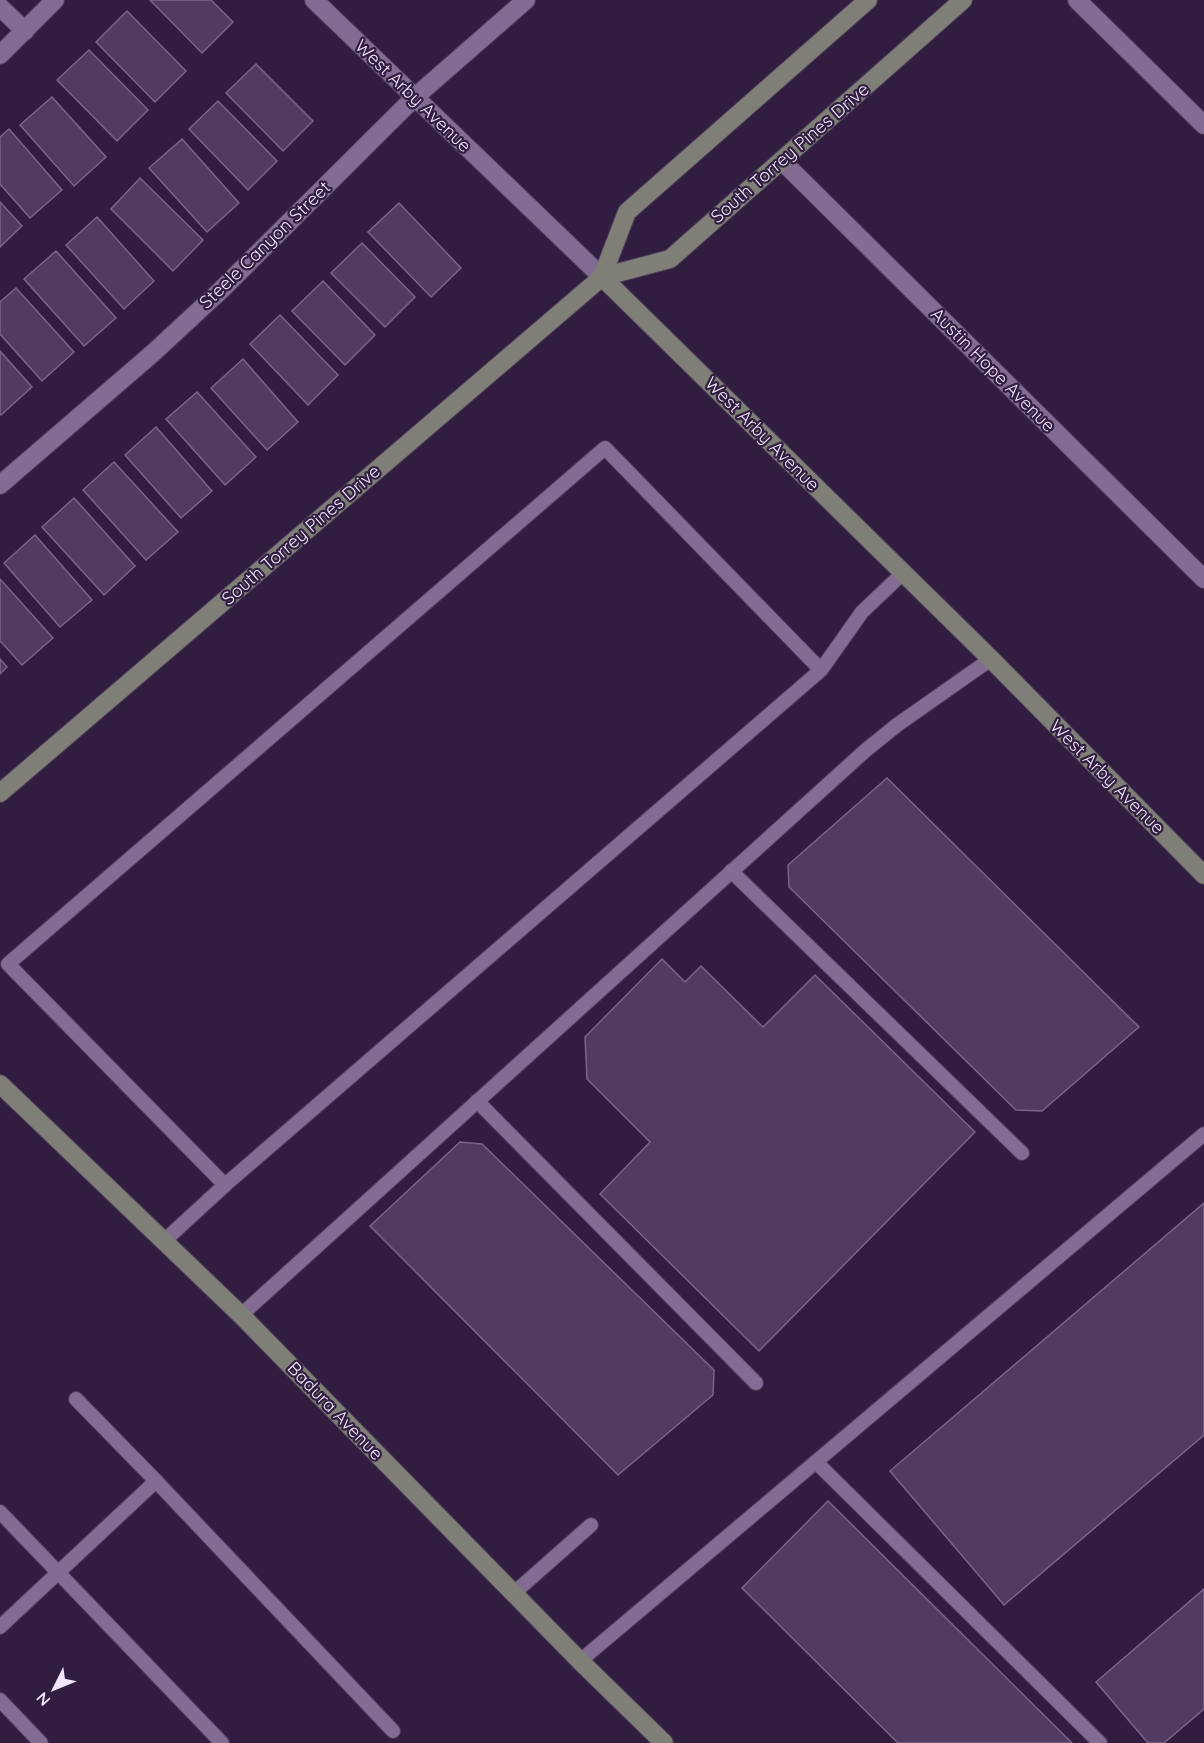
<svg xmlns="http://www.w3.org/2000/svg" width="1204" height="1743" viewBox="0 0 1204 1743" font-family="Quicksand,sans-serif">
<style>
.building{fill:#513c61;stroke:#7a648b;stroke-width:1.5}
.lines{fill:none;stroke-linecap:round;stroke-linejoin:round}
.lane-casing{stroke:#4d3b59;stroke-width:16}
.street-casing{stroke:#4d3b59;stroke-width:20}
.secondary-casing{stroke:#4d3b59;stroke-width:20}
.lane{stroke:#826c94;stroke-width:14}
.street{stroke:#826c94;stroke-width:18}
.secondary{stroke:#7f7f77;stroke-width:18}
.labels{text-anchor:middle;stroke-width:4.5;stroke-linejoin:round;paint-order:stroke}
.street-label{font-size:18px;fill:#f2e6fd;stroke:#311d3f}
</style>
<rect width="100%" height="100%" fill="#311d3f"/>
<!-- building -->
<g class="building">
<polygon points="150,0 211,0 233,22 202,53"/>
<polygon points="127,11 186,71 155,102 96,42"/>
<polygon points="89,50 148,110 117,141 57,80"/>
<polygon points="256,64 313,121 283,151 226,93"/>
<polygon points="52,97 106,157 74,186 20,125"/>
<polygon points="218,101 277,161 248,190 189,129"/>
<polygon points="9,129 62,190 30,218 0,184 0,137"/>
<polygon points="182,139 239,203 207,232 149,168"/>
<polygon points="140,178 203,240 173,271 111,209"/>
<polygon points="0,202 22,226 0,247"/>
<polygon points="399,203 461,268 431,297 368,232"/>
<polygon points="97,217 154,281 124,309 66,245"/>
<polygon points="362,243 415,297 385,327 331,273"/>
<polygon points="56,251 116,318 84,346 24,279"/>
<polygon points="323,281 375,335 345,365 292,311"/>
<polygon points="16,288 74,352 42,381 0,334 0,302"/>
<polygon points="280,315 338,375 308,405 250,344"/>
<polygon points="0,351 32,387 1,415 0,414"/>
<polygon points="243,359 298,422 267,450 211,388"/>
<polygon points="197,392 256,457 225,485 166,419"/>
<polygon points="156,427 212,491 181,518 125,455"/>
<polygon points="114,462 178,532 146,560 83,490"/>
<polygon points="74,498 135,566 104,595 42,527"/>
<polygon points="35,535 92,600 60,627 4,563"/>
<polygon points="0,579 53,638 22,665 0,641"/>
<polygon points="0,659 7,667 0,674"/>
<polygon points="887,778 1139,1027 1042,1111 1016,1110 789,887 788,865"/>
<polygon points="662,959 685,982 701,966 763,1027 815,975 975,1132 759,1351 600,1194 650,1142 587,1079 585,1037"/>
<polygon points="460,1142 482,1144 714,1370 713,1395 618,1475 370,1226"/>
<polygon points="1204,1203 1204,1435 1004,1605 890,1471"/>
<polygon points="828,1501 1072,1743 898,1743 742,1588"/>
<polygon points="1204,1589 1204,1709 1164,1743 1148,1743 1096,1682"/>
</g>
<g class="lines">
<defs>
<g id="lane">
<polyline points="821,670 605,448 8,964 225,1185 821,670 862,612 903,573"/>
<polyline points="731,871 1022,1153"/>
<polyline points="477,1101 756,1383"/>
<polyline points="164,1241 225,1185"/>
<polyline points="241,1315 866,750 897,725 991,659"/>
<polyline points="76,1399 156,1481"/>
<polyline points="816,1462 1100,1743"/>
<polyline points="0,1512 222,1743"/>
<polyline points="514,1593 591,1525"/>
<polyline points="0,1627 156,1481 393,1731"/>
<polyline points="580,1661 1204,1134"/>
<polyline points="0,1700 41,1743"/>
</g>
<g id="street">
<polyline points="314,0 602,277"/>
<polyline points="1077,0 1204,125"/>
<polyline points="0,7 25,31"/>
<polyline points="0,55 55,0"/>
<polyline points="782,161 1204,579"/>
<polyline points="0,485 153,353 221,290 415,97 526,0"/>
</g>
<g id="secondary">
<polyline points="602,277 991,659 1204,875"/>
<polyline points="602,277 627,212 868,0"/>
<polyline points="0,793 602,277 670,259 963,0"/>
<polyline points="0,1084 241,1315 580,1661 664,1743"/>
</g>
</defs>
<!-- lane casing -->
<use href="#lane" class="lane-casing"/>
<!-- street casing -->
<use href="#street" class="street-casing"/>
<!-- secondary casing -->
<use href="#secondary" class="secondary-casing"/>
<!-- lane -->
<use href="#lane" class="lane"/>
<!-- street -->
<use href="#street" class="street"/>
<!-- secondary -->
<use href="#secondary" class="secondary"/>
</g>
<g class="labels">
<!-- street labels -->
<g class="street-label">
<text transform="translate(413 96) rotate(44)" y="6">West Arby Avenue</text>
<text transform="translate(790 153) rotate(-41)" y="6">South Torrey Pines Drive</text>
<text transform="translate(265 245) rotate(-44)" y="6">Steele Canyon Street</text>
<text transform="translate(993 370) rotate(45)" y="6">Austin Hope Avenue</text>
<text transform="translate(762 434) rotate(45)" y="6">West Arby Avenue</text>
<text transform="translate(301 535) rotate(-41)" y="6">South Torrey Pines Drive</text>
<text transform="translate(1107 777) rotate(45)" y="6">West Arby Avenue</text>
<text transform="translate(335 1411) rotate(46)" y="6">Badura Avenue</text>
</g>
</g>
<!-- north arrow -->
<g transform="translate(54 1689) rotate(227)" stroke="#311d3f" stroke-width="4.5" paint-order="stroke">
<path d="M0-4.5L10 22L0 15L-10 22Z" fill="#f2e6fd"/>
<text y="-9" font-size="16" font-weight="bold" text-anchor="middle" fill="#f2e6fd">N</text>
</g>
</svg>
